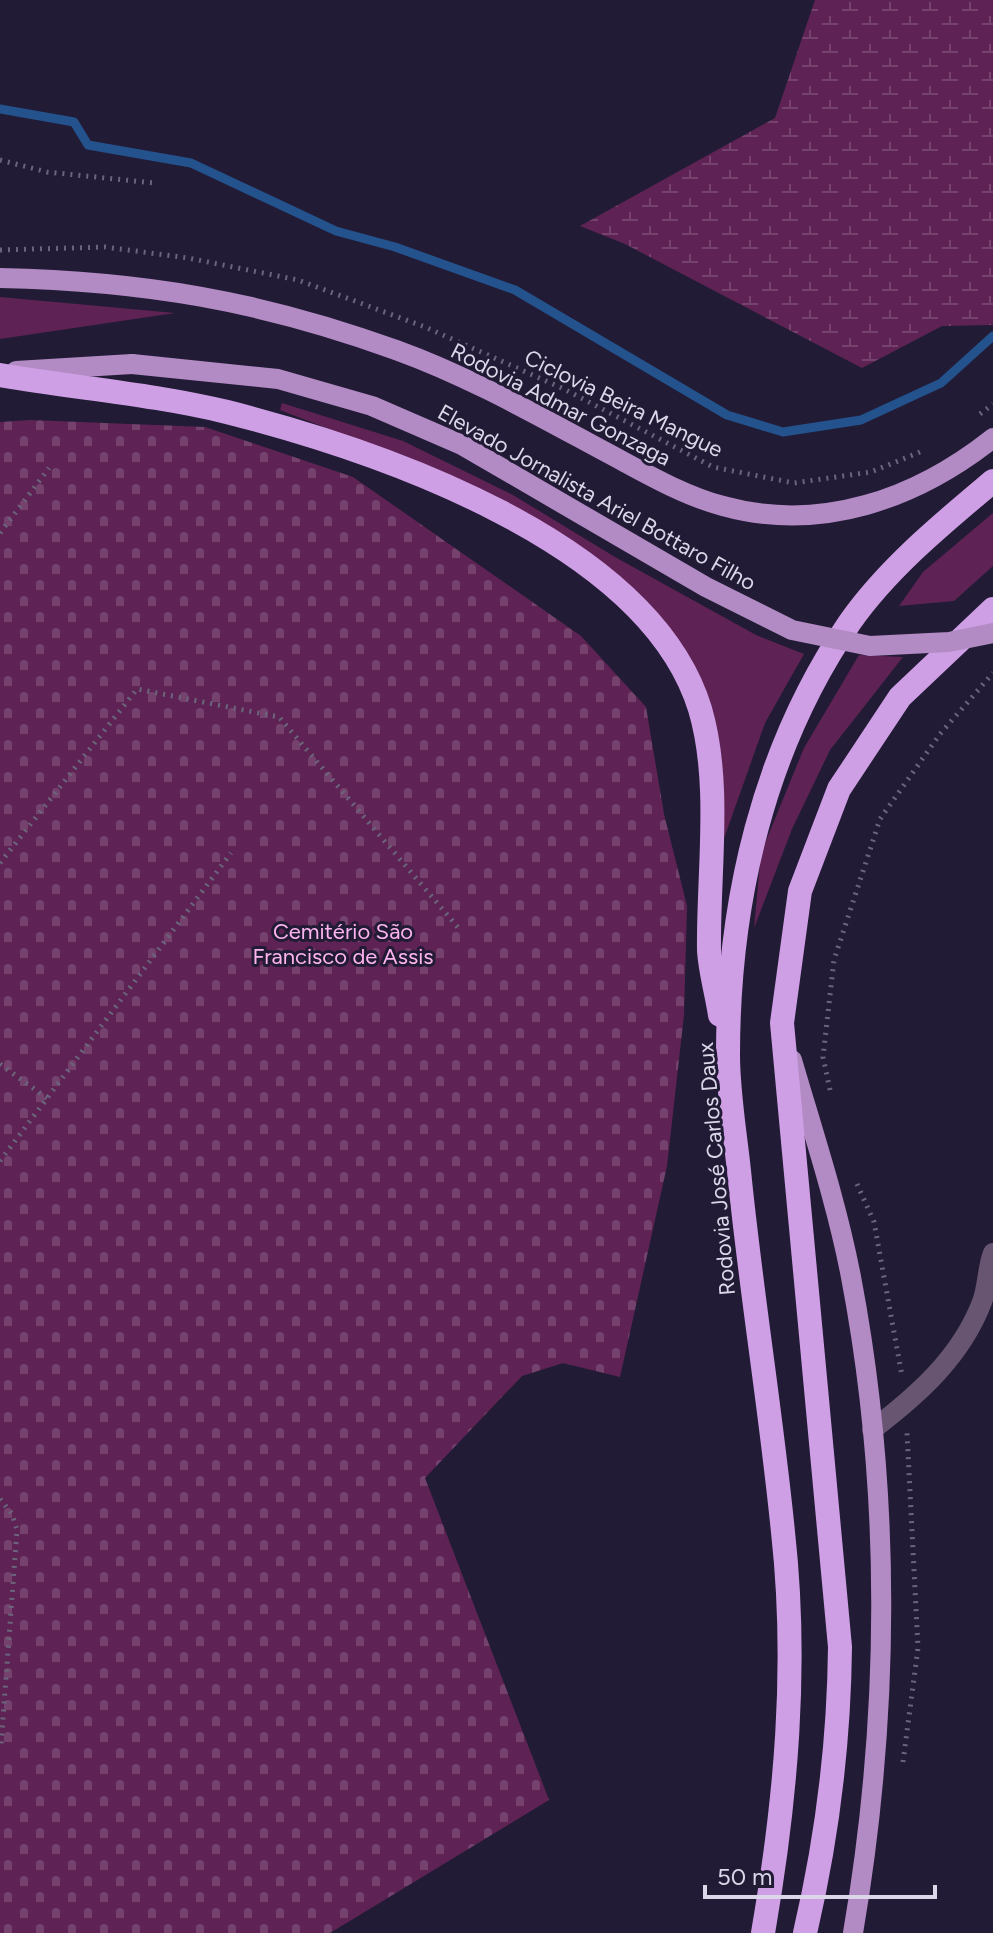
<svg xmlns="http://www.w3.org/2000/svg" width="993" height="1933" viewBox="0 0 993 1933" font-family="Figtree,sans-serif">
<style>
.green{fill:#5e2354}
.wetland{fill:url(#wetland-marsh)}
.cemetery{fill:url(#cemetery-stones)}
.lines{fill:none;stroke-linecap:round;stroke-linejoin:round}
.stream{stroke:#23528d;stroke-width:9}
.path{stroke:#6b657c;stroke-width:5;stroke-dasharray:2 6;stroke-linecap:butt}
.minor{stroke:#685571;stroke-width:20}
.major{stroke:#b28ac4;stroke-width:20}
.highway{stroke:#cf9fe5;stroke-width:24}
.major-bridge{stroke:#b28ac4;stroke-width:20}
.labels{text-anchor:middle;stroke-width:6;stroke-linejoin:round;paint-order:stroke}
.street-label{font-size:22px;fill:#dbd7e9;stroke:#221b35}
.park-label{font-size:22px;fill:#feb4ee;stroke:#221b35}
</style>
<defs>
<pattern id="wetland-marsh" width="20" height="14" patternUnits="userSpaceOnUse" patternTransform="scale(2)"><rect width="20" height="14" fill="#5e2354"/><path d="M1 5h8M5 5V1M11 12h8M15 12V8" fill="none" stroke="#74426d"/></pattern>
<pattern id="cemetery-stones" width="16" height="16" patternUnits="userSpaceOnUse" patternTransform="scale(2)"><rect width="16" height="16" fill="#5e2354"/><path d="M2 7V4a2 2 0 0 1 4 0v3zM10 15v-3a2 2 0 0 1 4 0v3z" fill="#74426d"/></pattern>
</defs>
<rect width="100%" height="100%" fill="#221b35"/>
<!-- green -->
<g class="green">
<polygon points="0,297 175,313 0,339"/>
<polygon points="282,403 403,441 513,495 615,557 756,635 804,654 765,723 716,861 718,761 658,618 401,457 280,410"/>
<polygon points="993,513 993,566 954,601 899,606 923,572"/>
<polygon points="859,655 903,657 830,750 792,829 754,928 761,853 804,748"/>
</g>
<!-- wetland -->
<polygon class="wetland" points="815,0 993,0 993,325 942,326 862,368 625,244 580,226 775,118"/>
<!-- cemetery -->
<polygon class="cemetery" points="30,420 205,427 353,477 581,636 646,707 664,814 687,906 684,1015 667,1166 620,1377 563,1363 522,1376 425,1478 549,1800 330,1933 0,1933 0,422"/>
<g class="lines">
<!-- stream -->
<polyline class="stream" points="0,109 74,122 88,145 191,163 336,231 395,247 515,290 727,415 783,432 861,420 941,383 993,336"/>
<!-- path -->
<g class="path">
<polyline points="0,160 47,172 154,183"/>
<polyline points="0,250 105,247 188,258 298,280 425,327 564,389 713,467 794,483 871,472 925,450"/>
<polyline points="980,414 993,404"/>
<polyline points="0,533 49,468"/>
<polyline points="0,863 137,689 279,717 461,931"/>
<polyline points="0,1064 48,1099"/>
<polyline points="830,1090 823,1057 834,960 880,819 940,734 993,673"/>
<polyline points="0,1161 231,853"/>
<polyline points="857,1184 874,1222 902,1376"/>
<polyline points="0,1499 12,1514 17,1530 1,1745"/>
<polyline points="903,1762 918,1648 907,1433"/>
</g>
<!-- minor -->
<path class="minor" d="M872,1430C918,1395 961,1357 982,1302C988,1286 987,1268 993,1253"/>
<!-- major -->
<g class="major">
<path d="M0,278C143,281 261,301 396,350C468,376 535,414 602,450C640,470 681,495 723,506C821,533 916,499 993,438"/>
<polyline points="16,371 132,364"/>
<path d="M792,1060C813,1132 837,1204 851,1277C892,1492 890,1717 853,1933"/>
</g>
<!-- highway -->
<g class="highway">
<path d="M0,375C75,388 153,394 227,412C380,451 649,542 700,709C722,783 708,873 709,950C710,971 717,994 720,1015"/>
<path d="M763,1933C786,1800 798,1667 783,1532C771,1411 751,1292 739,1171C735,1133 728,1093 728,1055C728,903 763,749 850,622C888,568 943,523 993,481"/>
<path d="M805,1933C827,1839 839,1744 840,1647L782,1023L800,891L839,789L900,697L993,609"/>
</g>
<!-- major-bridge -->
<polyline class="major-bridge" points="132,364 278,379 372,406 462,445 706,587 792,630 870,646 949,642 993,633"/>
</g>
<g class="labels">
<!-- street labels -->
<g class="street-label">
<text transform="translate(624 403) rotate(26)" y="8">Ciclovia Beira Mangue</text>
<text transform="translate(561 404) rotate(27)" y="8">Rodovia Admar Gonzaga</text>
<text transform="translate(597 497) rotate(29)" y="8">Elevado Jornalista Ariel Bottaro Filho</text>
<text transform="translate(716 1169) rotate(-95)" y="8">Rodovia José Carlos Daux</text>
</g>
<!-- park labels -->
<g class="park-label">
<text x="343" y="939">Cemitério São<tspan x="343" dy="25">Francisco de Assis</tspan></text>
</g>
</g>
<!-- scale -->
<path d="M705 1885v12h230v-12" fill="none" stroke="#dbd7e9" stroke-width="4"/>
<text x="717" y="1885" font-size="24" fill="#dbd7e9" stroke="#221b35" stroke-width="6" paint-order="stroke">50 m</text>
</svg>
